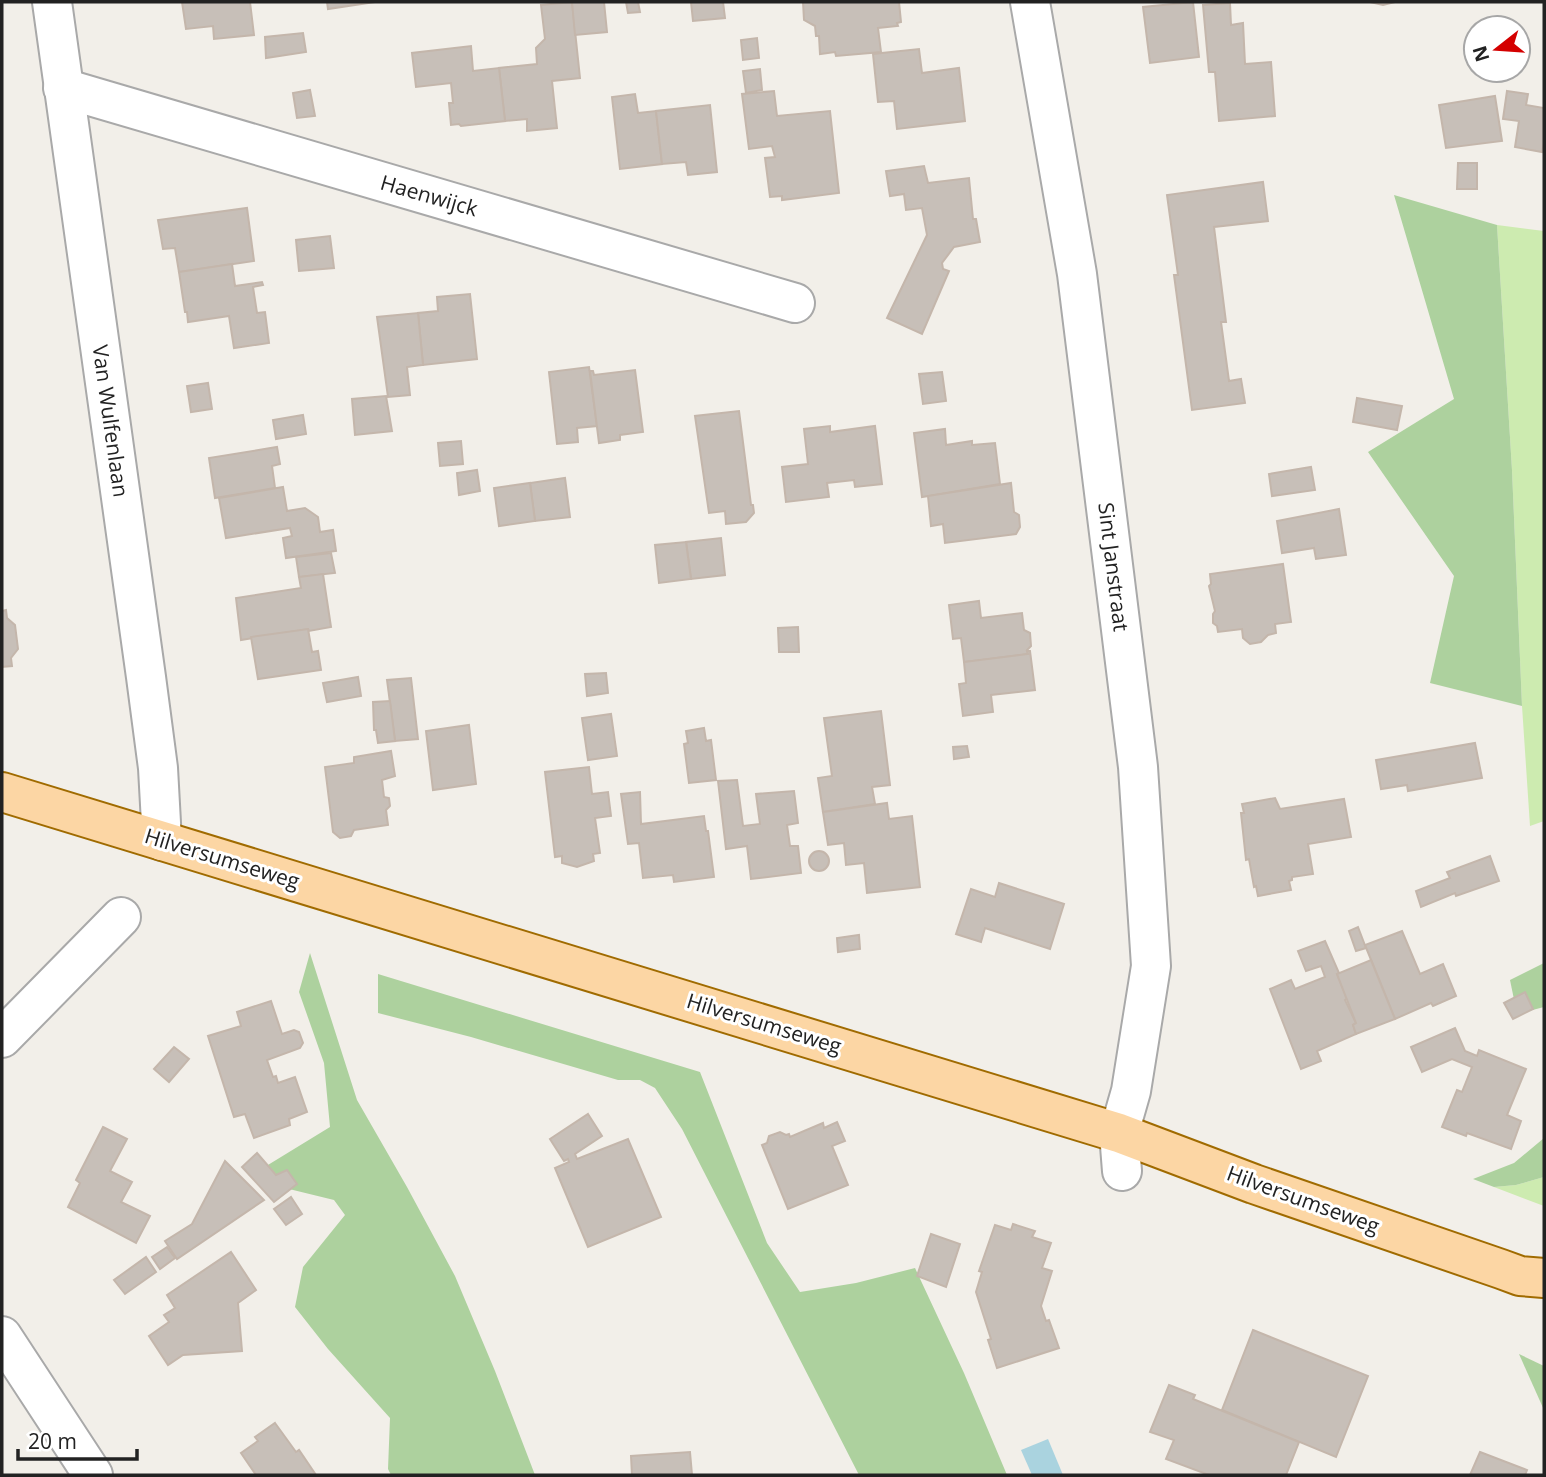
<svg xmlns="http://www.w3.org/2000/svg" width="1546" height="1477" viewBox="0 0 1546 1477" font-family="'Open Sans',sans-serif">
<style>
.grass{fill:#cdebb0}
.forest{fill:#add19e}
.water{fill:#aad3df}
.building{fill:#c7bfb8;stroke:#c4b6ab;stroke-width:2}
.lines{fill:none;stroke-linecap:round;stroke-linejoin:round}
.minor-casing{stroke:#a9a9a9;stroke-width:42}
.major-casing{stroke:#a06b00;stroke-width:42}
.minor{stroke:#fff;stroke-width:38}
.major{stroke:#fcd6a4;stroke-width:38}
.labels{text-anchor:middle;stroke-width:6;stroke-linejoin:round;paint-order:stroke}
.street-label{font-size:21px;fill:#222;stroke:#fff}
</style>
<rect width="100%" height="100%" fill="#f2efe9"/>
<!-- grass -->
<g class="grass">
<polygon points="1497,225 1544,231 1544,821 1530,826 1522,706 1512,470"/>
<polygon points="1544,1177 1544,1206 1494,1187 1516,1185"/>
</g>
<!-- forest -->
<g class="forest">
<polygon points="1394,195 1497,225 1512,470 1522,706 1430,683 1454,576 1368,452 1454,399"/>
<polygon points="310,953 357,1100 407,1187 455,1276 495,1371 535,1475 391,1475 388,1469 390,1418 328,1349 295,1307 303,1267 345,1215 334,1200 285,1188 263,1168 330,1127 324,1063 299,992"/>
<polygon points="1544,963 1544,1007 1517,1014 1510,980"/>
<polygon points="378,974 700,1072 767,1243 800,1292 856,1283 915,1268 964,1373 1007,1475 859,1475 682,1129 655,1088 640,1080 618,1080 471,1037 378,1013"/>
<polygon points="1544,1138 1544,1177 1516,1185 1494,1187 1473,1179 1514,1163"/>
<polygon points="1519,1354 1544,1366 1544,1410"/>
</g>
<!-- water -->
<polygon class="water" points="1048,1439 1063,1475 1032,1475 1021,1450"/>
<!-- building -->
<g class="building">
<polygon points="182,2 250,2 254,35 214,39 213,26 186,29"/>
<polygon points="327,2 375,2 328,9"/>
<polygon points="572,2 580,78 552,81 557,128 527,131 527,119 505,121 499,68 537,64 536,48 545,39 541,5"/>
<polygon points="572,2 604,2 607,32 575,35"/>
<polygon points="626,2 638,2 640,12 628,13"/>
<polygon points="691,2 723,2 725,18 693,21"/>
<polygon points="803,2 899,2 901,22 897,23 898,26 878,28 881,52 836,56 835,52 820,54 819,36 816,36 815,26 804,20"/>
<polygon points="1193,2 1199,57 1150,63 1143,7"/>
<polygon points="1370,2 1395,2 1383,5"/>
<polygon points="1230,3 1231,25 1243,23 1245,64 1271,62 1275,116 1219,121 1215,72 1209,72 1203,5"/>
<polygon points="303,33 306,52 266,58 265,37"/>
<polygon points="757,38 759,58 743,60 741,40"/>
<polygon points="471,46 473,71 499,68 505,121 461,126 459,124 451,125 449,103 453,103 451,83 416,87 412,53"/>
<polygon points="919,49 922,73 959,68 965,121 897,129 894,101 878,102 873,54"/>
<polygon points="760,69 762,90 746,93 743,71"/>
<polygon points="310,90 315,116 297,118 293,93"/>
<polygon points="774,91 777,116 830,111 839,193 782,200 782,196 770,197 765,158 775,157 772,146 749,149 742,94"/>
<polygon points="1507,91 1528,94 1526,105 1544,108 1544,143 1542,152 1515,147 1519,121 1503,119"/>
<polygon points="635,94 638,113 656,111 662,164 620,169 612,97"/>
<polygon points="1495,96 1502,141 1446,148 1439,105"/>
<polygon points="710,105 717,172 688,175 686,162 662,164 656,111"/>
<polygon points="1458,163 1477,163 1477,189 1457,189"/>
<polygon points="924,166 928,183 969,178 973,219 976,219 980,242 954,247 942,263 943,269 949,271 922,334 887,318 927,235 922,208 906,210 904,194 890,196 886,171"/>
<polygon points="1263,182 1268,221 1214,227 1226,322 1221,322 1229,381 1241,379 1245,403 1192,410 1174,275 1178,275 1167,195"/>
<polygon points="247,208 254,261 179,272 175,248 163,249 158,220"/>
<polygon points="330,236 334,268 299,271 296,240"/>
<polygon points="232,264 235,286 262,282 263,285 253,287 257,313 265,312 269,343 234,348 229,316 188,322 187,312 185,312 179,272"/>
<polygon points="470,294 477,359 423,365 418,313 438,311 437,297"/>
<polygon points="418,313 423,365 407,367 410,395 388,397 377,317"/>
<polygon points="589,367 597,426 577,428 578,442 557,444 549,372"/>
<polygon points="635,370 643,432 620,435 620,440 599,443 590,371 593,371 594,375"/>
<polygon points="942,372 946,401 923,404 919,374"/>
<polygon points="208,383 212,409 191,412 187,386"/>
<polygon points="386,396 392,431 355,435 352,399"/>
<polygon points="1357,398 1402,406 1397,430 1353,422"/>
<polygon points="739,411 751,505 753,505 754,513 746,522 726,524 725,511 709,513 695,416"/>
<polygon points="303,415 306,434 276,439 273,420"/>
<polygon points="830,426 830,432 875,426 882,484 855,487 854,480 827,483 829,497 786,502 782,467 808,464 804,429"/>
<polygon points="945,429 946,445 972,441 972,445 995,443 1000,484 922,497 914,433"/>
<polygon points="461,441 463,464 440,466 438,443"/>
<polygon points="277,447 280,464 272,466 275,488 215,498 209,458"/>
<polygon points="1311,467 1315,490 1272,496 1269,474"/>
<polygon points="477,470 480,491 459,495 457,473"/>
<polygon points="565,478 570,517 535,521 530,483"/>
<polygon points="530,483 535,521 499,526 494,488"/>
<polygon points="1011,483 1014,512 1019,515 1020,527 1016,534 945,543 943,524 931,526 928,496"/>
<polygon points="283,487 287,511 305,508 318,517 320,532 333,530 336,551 286,558 283,538 292,536 290,528 226,538 219,498"/>
<polygon points="1339,509 1346,555 1316,559 1314,548 1282,553 1277,521"/>
<polygon points="721,538 725,575 691,579 686,542"/>
<polygon points="686,542 691,579 659,583 655,545"/>
<polygon points="331,553 335,573 299,577 296,557"/>
<polygon points="1283,564 1291,622 1275,624 1276,633 1268,635 1261,642 1250,644 1243,638 1242,629 1218,632 1217,626 1213,623 1213,614 1215,611 1209,586 1211,584 1210,574"/>
<polygon points="323,574 331,627 309,631 308,629 241,640 236,598 301,588 299,577"/>
<polygon points="979,601 981,618 1022,613 1024,630 1030,633 1031,646 1027,650 1028,654 964,662 961,638 953,639 949,605"/>
<polygon points="6,610 7,618 15,625 18,649 11,658 12,666 2,667 2,611"/>
<polygon points="798,627 799,652 779,652 778,628"/>
<polygon points="308,629 312,652 318,651 321,670 258,679 251,637"/>
<polygon points="1027,651 1030,651 1035,690 991,695 993,712 963,716 959,684 966,683 964,662 1028,654"/>
<polygon points="606,673 608,693 587,696 585,674"/>
<polygon points="358,677 361,696 327,702 323,683"/>
<polygon points="411,678 418,739 395,741 387,680"/>
<polygon points="390,701 395,741 378,743 376,730 374,730 373,702"/>
<polygon points="881,711 890,785 872,787 875,804 823,812 818,778 832,776 824,718"/>
<polygon points="611,714 617,756 588,760 582,718"/>
<polygon points="469,725 476,784 433,790 426,731"/>
<polygon points="704,728 706,741 711,740 716,780 689,783 684,744 688,743 686,731"/>
<polygon points="1475,743 1482,778 1408,791 1407,785 1381,789 1376,760"/>
<polygon points="967,746 969,757 954,759 953,747"/>
<polygon points="391,751 395,776 382,780 384,797 389,798 390,806 386,810 388,825 354,830 351,836 340,838 333,832 325,767 354,763 354,757"/>
<polygon points="589,767 592,794 608,792 611,816 595,818 600,853 593,854 594,861 577,867 562,863 562,856 555,857 545,772"/>
<polygon points="737,780 743,826 760,824 756,794 794,791 798,823 787,825 790,846 798,846 801,873 751,879 747,846 726,849 718,781"/>
<polygon points="640,792 641,824 704,816 706,831 708,831 714,877 674,882 673,875 643,878 639,843 628,844 621,794"/>
<polygon points="1275,798 1280,809 1344,799 1351,837 1308,844 1313,874 1292,877 1292,880 1289,881 1291,890 1258,896 1256,886 1254,887 1249,859 1246,860 1241,813 1244,813 1242,804"/>
<polygon points="887,803 889,819 912,816 920,887 867,893 864,863 846,865 844,843 828,845 823,812"/>
<circle cx="819" cy="861" r="10"/>
<polygon points="1490,856 1499,881 1456,896 1455,893 1421,907 1416,891 1450,878 1447,872"/>
<polygon points="999,883 1064,904 1050,949 985,928 981,942 956,934 971,889 995,897"/>
<polygon points="1358,927 1366,948 1356,951 1349,931"/>
<polygon points="1402,931 1420,974 1443,964 1456,996 1433,1006 1431,1003 1395,1019 1365,945"/>
<polygon points="859,935 860,949 838,952 837,938"/>
<polygon points="1325,941 1339,973 1337,974 1347,999 1345,1000 1356,1023 1353,1025 1356,1034 1317,1051 1321,1061 1301,1069 1270,989 1291,980 1295,989 1325,977 1321,966 1306,971 1298,951"/>
<polygon points="1371,960 1395,1019 1356,1034 1353,1025 1356,1023 1337,974"/>
<polygon points="1525,992 1533,1009 1513,1019 1504,1003"/>
<polygon points="271,1001 282,1034 294,1030 299,1032 303,1043 300,1048 267,1060 273,1077 276,1076 278,1083 295,1077 307,1112 289,1119 290,1125 254,1138 245,1114 234,1117 208,1036 241,1026 237,1012"/>
<polygon points="1455,1028 1465,1051 1477,1056 1479,1050 1526,1069 1507,1115 1521,1121 1511,1149 1467,1133 1466,1136 1442,1127 1457,1090 1462,1092 1472,1067 1452,1059 1422,1072 1411,1047"/>
<polygon points="174,1047 189,1059 169,1082 154,1069"/>
<polygon points="588,1114 602,1136 575,1154 577,1159 628,1139 661,1217 588,1247 555,1168 569,1162 568,1159 564,1161 550,1139"/>
<polygon points="837,1122 845,1141 832,1146 848,1185 788,1209 762,1145 767,1143 769,1136 780,1132 786,1135 789,1134 790,1137 823,1123 824,1128"/>
<polygon points="103,1127 127,1139 110,1171 132,1182 121,1202 150,1216 136,1243 68,1207 80,1183 76,1180"/>
<polygon points="257,1153 276,1175 287,1170 297,1184 274,1202 242,1167"/>
<polygon points="225,1161 264,1200 177,1259 165,1241 192,1224"/>
<polygon points="291,1197 302,1214 286,1225 274,1209"/>
<polygon points="1013,1224 1035,1231 1032,1237 1051,1243 1042,1268 1052,1271 1041,1306 1046,1321 1049,1320 1059,1348 997,1368 988,1340 991,1339 976,1292 982,1272 979,1271 995,1225 1011,1230"/>
<polygon points="931,1234 960,1244 946,1287 917,1276"/>
<polygon points="167,1247 175,1258 160,1269 152,1257"/>
<polygon points="231,1252 256,1290 238,1303 242,1351 183,1355 168,1365 149,1336 169,1322 164,1315 175,1308 167,1295"/>
<polygon points="146,1257 156,1272 125,1294 114,1280"/>
<polygon points="1253,1330 1368,1376 1336,1457 1222,1410"/>
<polygon points="1169,1385 1195,1395 1193,1399 1299,1442 1286,1475 1209,1475 1166,1459 1174,1440 1150,1432"/>
<polygon points="275,1423 296,1452 299,1450 316,1475 256,1475 241,1453 258,1441 255,1437"/>
<polygon points="690,1452 692,1475 632,1475 631,1456"/>
<polygon points="1480,1452 1527,1470 1525,1475 1470,1475"/>
</g>
<g class="lines">
<defs>
<g id="minor">
<polyline points="52,2 146,677 158,768 162,841"/>
<polyline points="1030,2 1077,274 1138,767 1151,966 1131,1091 1119,1133 1122,1171"/>
<polyline points="63,88 795,303"/>
<polyline points="2,1038 121,917"/>
<polyline points="2,1336 93,1475"/>
</g>
<polyline id="major" points="2,792 1119,1133 1254,1184 1501,1269 1520,1276 1544,1278"/>
</defs>
<!-- minor casing -->
<use href="#minor" class="minor-casing"/>
<!-- major casing -->
<use href="#major" class="major-casing"/>
<!-- minor -->
<use href="#minor" class="minor"/>
<!-- major -->
<use href="#major" class="major"/>
</g>
<g class="labels">
<!-- street labels -->
<g class="street-label">
<text transform="translate(429 196) rotate(16)" y="7">Haenwijck</text>
<text transform="translate(110 421) rotate(82)" y="7">Van Wulfenlaan</text>
<text transform="translate(1113 567) rotate(83)" y="7">Sint Janstraat</text>
<text transform="translate(222 859) rotate(17)" y="7">Hilversumseweg</text>
<text transform="translate(764 1024) rotate(17)" y="7">Hilversumseweg</text>
<text transform="translate(1303 1200) rotate(20)" y="7">Hilversumseweg</text>
</g>
</g>
<!-- border -->
<rect width="1546" height="1477" fill="none" stroke="#222222" stroke-width="7"/>
<!-- north arrow -->
<g transform="translate(1497 49) rotate(253)"><circle r="33" fill="#ffffff" stroke="#a7a7a7" stroke-width="2"/>
<path d="M0-5L12 26L0 18L-12 26Z" fill="#d40000"/>
<text y="-10" font-size="19" font-weight="bold" text-anchor="middle" fill="#222222">N</text>
</g>
<!-- scale -->
<path d="M18 1449v10h119v-10" fill="none" stroke="#222222" stroke-width="3.5"/>
<text x="28" y="1449" font-size="21" fill="#222222" stroke="#ffffff" stroke-width="5" paint-order="stroke">20 m</text>
</svg>
